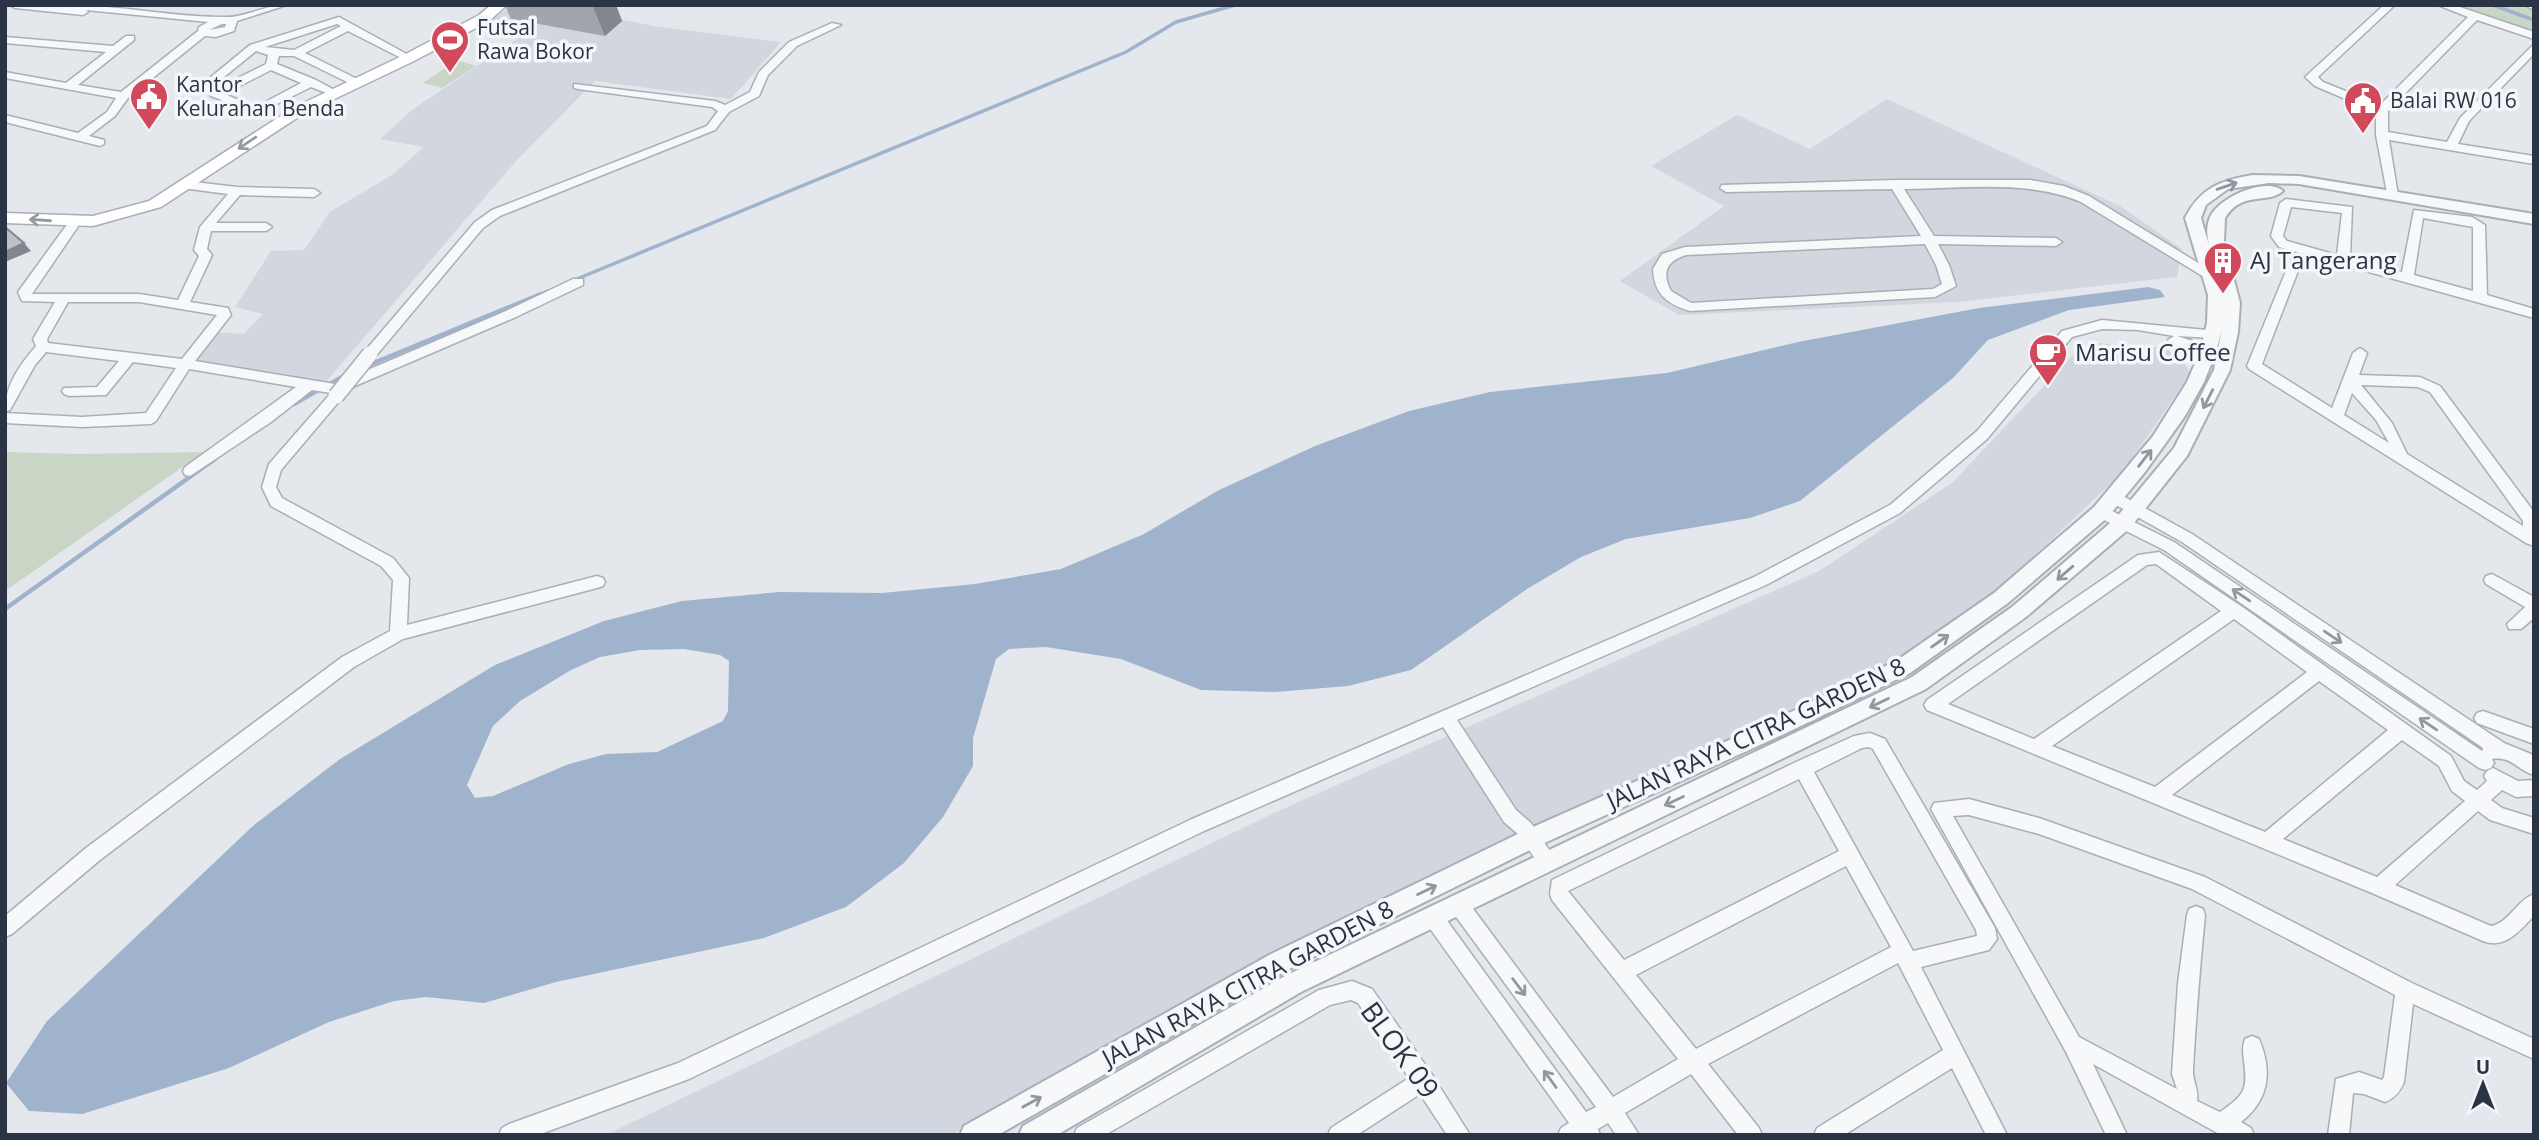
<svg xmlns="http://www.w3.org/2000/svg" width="2539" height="1140" viewBox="0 0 2539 1140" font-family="'Open Sans',sans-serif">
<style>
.built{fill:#d2d6de}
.green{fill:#c9d6c5}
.water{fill:#9fb4cc;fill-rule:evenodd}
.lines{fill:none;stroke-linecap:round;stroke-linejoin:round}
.stream-far1{stroke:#9fb4cc;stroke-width:3.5}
.stream{stroke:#9fb4cc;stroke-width:4.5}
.minor-casing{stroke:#a9aeb7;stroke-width:3}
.tertiary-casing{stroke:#a9aeb7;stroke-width:4}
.secondary-casing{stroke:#a9aeb7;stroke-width:3}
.minor{fill:#f7f8fa;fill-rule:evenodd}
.tertiary{fill:#f7f8fa;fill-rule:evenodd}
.secondary{fill:#fff;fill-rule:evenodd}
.minor-bridge-casing{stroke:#a9aeb7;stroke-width:18;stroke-linecap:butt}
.minor-bridge{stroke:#f7f8fa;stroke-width:15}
.wall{fill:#a1a5ae}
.shaded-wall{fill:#83868d}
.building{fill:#bbc0ca;stroke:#83868d;stroke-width:2}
.oneway{stroke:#959aa2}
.oneway2{stroke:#9196a0}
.labels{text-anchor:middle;stroke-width:7;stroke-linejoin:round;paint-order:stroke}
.far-poi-label{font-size:21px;fill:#2b3445;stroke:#f4f6f9;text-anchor:start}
.poi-label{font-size:24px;fill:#2b3445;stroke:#f4f6f9;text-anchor:start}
.street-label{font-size:24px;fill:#2b3445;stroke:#f4f6f9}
.near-street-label{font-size:28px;fill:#2b3445;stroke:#f4f6f9}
</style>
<rect width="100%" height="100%" fill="#e4e7ec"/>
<!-- built -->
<g class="built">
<polygon points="513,5 543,5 660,27 781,42 731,99 595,81 516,161 325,383 182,365 214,332 244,334 263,314 235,307 271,251 304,250 330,212 392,175 424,147 380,139 412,110 526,33 484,25"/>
<polygon points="1887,99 2120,206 2182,249 2177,277 1958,302 1679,315 1620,281 1724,206 1651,166 1737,115 1810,149"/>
<polygon points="2096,343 2164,348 2182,359 2190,374 2123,472 2009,580 1896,660 1313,933 952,1135 606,1135 1274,813 1819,571 1952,483 2075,353"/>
</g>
<!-- green -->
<g class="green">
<polygon points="2453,5 2520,5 2534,10 2534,33"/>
<polygon points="457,60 476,66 442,88 423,83"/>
<polygon points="5,452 76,454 204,452 5,591"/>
</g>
<!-- water -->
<path class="water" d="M2148,287L2160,290L2165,297L2069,310L1988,340L1953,378L1800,501L1750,518L1626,539L1581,557L1527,589L1411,670L1348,686L1275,692L1201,690L1121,659L1046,647L1009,649L996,659L973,738V766L943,817L904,863L846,907L764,938L556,982L484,1003L426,997L394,1001L329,1022L229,1068L82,1114L29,1111L6,1083L47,1021L254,825L340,759L495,665L604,621L682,601L779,592L882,593L975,584L1061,569L1144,534L1219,490L1315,446L1409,411L1490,392L1667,373L1798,342L1979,308ZM684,649L720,655L729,661L728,711L723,721L657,752L606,754L569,764L493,796L475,798L467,785L493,726L520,701L571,670L600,657L640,650Z"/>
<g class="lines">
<!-- stream-far1 -->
<g class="stream-far1">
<polyline points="2493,5 2534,20"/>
<polyline points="572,281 1126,52 1176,22 1235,5"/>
<polyline points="536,296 548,291"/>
</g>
<!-- stream -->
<g class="stream">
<polyline points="369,365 541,294"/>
<polyline points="328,385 344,376"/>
<polyline points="294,404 320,389"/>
<polyline points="5,609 215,459"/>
</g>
<defs>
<g id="minor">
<path d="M10,5L69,7L67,5C120,5 171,17 224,17C244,18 264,5 287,5L237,21L234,31L216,37L205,36L128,98L115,116L89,136L104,140V144L100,146L5,122V115L78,133L107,112L116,98L5,78V72L66,83L106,52L5,43V37L113,46L126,36H134V40L78,85L121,92L198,31L199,27L208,22L86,10L88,12L83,15L15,8ZM222,24H226L225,27L209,30Z"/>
<polygon points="2384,5 2395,5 2318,77 2323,82 2380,105 2468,17 2438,5 2454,5 2534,32 2534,39 2477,20 2388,111 2388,132 2447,142 2460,118 2534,44 2534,54 2469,121 2458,144 2534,156 2534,164 2389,140 2398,195 2392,199 2388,198 2376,135 2376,112 2315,86 2305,77"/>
<polygon points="2525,5 2534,5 2534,10"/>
<path d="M339,17L414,58L405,60L348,31L305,53L359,80V84H351L294,56H279L277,64L316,80L340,93L334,96L311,87L257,114L211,96L200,86L250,45ZM337,24L341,26L294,50L265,47ZM256,51L268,55L266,64L216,89L213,86ZM271,70L301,83L256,107L224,94Z"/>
<polygon points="832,23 841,25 797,46 768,75 759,96 729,112 715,130 500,216 483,228 375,357 365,357 363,354 365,351 475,222 492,210 707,126 718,111 712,107 578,89 574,88 574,84 715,101 725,105 750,92 759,72 789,42"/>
<path d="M1895,180H2030L2064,186L2089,196L2226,280L2224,283H2214L2081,202C2026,179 1963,189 1904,189L1934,236L2056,238L2062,242L2056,246L1938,244L1949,265L1956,286L1935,297L1690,311C1667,304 1654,294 1653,269L1662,254L1685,247L1921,236L1892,189L1726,192L1720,188L1722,185ZM1925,244L1936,265L1942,284L1933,289L1691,303L1671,291C1661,272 1667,261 1686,255Z"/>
<path d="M186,181L237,187L314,189L320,193L314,197L240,195L216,223H266L272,227L266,231H211L207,249L212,255L190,302L228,308L231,315L195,361L335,384L506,311L573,279H583V285L516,317L341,392L343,396L341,399L281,470L276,487L282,498L393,558L409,578L407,625L597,576L603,578L605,582L603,586L597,588L403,639L354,667L100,860L12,934L5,937V916L86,848L342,657L390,631L393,580L381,566L271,506L262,487L269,464L331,393L312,390L271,422L190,476L185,475L183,471L185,467L296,387L189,369L156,421L151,424L82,427L5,423V413L82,417L146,413L176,368L133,362L106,395L69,396L64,394L62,391L64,388L97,387L119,361L46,352L35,365L10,410L5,412C5,385 19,366 36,346L33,339L55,302L22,301L18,292L71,219L75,218L81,222L32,294H139L178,300L199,256L194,250L200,227L228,194L182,188V182ZM68,302H139L217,315L182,359L48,343L47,339Z"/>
<path d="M2286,199L2352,207L2350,258L2402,272L2414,210L2472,217L2485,225L2487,295L2534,309V318L2279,247L2271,236L2280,203ZM2291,207L2342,213L2337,255L2287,241L2283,236ZM2423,218L2473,227V291L2414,275Z"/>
<path d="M2292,267L2298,271L2262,364L2332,408L2353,353L2360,348L2367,353L2359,375L2420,377L2440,386L2534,512V546L2526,543L2249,369L2247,366L2286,271ZM2361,385L2418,387L2430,392L2523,521V526L2407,454L2392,423ZM2352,393L2376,420L2389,443L2344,415Z"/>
<polygon points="2102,320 2217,331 2219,334 2217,337 2212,338 2177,336 2230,353 2232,356 2225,361 2170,343 2168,340 2174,336 2138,330 2102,329 2072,337 1987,439 1900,513 1766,585 1457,720 1516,810 1531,823 1556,860 1554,866 1547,868 1540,866 1519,835 1504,822 1443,727 1204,831 689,1079 538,1135 499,1135 502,1128 509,1124 678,1063 1192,819 1754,577 1890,505 1977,431 2062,331"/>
<path d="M2114,491L2192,534L2504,743L2531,754L2534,756V775C2517,770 2512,756 2492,759L2494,763L2491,768L2485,770L2479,768L2164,550L2096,516L2093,512L2096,508H2106L2174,542L2482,751L2483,748L2182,542L2109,501L2106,497Z"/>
<path d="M2159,552L2241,606L2451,756L2464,781L2477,790L2487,781L2484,776L2487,771L2493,768L2518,781L2534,780V796L2516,797L2502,790L2491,800L2502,808L2534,818V834L2490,820L2478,811L2395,885L2491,926C2509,923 2516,901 2534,894V916C2520,930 2505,950 2483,941L2372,893L1927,710L1924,705L1927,700L2138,555ZM2156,564L2221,611L2034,739L1948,704L2147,565ZM2234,619L2307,672L2155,787L2052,746ZM2319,681L2388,730L2265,832L2172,795ZM2402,740L2439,766L2452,791L2465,801L2377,877L2283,839Z"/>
<polygon points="2492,574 2534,597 2534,618 2521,629 2509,629 2507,624 2525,607 2486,584 2484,580 2486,576"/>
<polygon points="2483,711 2534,729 2534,744 2477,723 2474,718 2477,713"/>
<path d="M1870,733L1885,739L1995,928L1997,939L1989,950L1921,967L2007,1135H1986L1952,1068L1844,1135H1814L1817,1128L1943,1050L1898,963L1708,1064L1759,1128L1762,1135H1738L1691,1074L1625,1113L1639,1135H1616L1608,1123L1598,1129L1600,1135H1558L1561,1128L1569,1123L1426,923L1424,917L1426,911L1433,908L1440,911L1586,1112L1596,1107L1451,910L1449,904L1451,898L1458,895L1465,898L1613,1097L1678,1059L1552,900L1550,894L1552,880L1796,762L1854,736ZM1869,747L1873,749L1976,930L1977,936L1913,951L1814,772L1862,748ZM1799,779L1839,851L1624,960L1568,891ZM1846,866L1891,947L1696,1049L1636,975Z"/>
<path d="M1969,799L2039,818L2205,877L2412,983L2534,1039V1059L2413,1004L2404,1082C2400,1092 2395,1098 2385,1102L2364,1094L2353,1093L2349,1135H2328L2336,1079L2359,1072L2382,1080L2384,1077L2395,995L2192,889L2039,834L1969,815L1953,816L2079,1037L2177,1089L2172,1074L2178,983L2187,915L2189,909L2196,906L2203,909L2205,915C2200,966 2196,1017 2193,1069C2192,1080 2199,1089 2197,1101L2220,1112C2244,1095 2248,1091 2244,1061C2243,1053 2242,1047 2245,1039L2252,1036L2259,1039C2273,1072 2269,1100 2241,1122L2251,1128L2254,1135H2221L2093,1064L2127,1135H2106L2066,1052L1931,809L1934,803Z"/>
<polygon points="1352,981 1372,989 1431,1073 1470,1135 1447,1135 1420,1094 1357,1135 1328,1135 1331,1128 1409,1078 1358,1003 1351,1000 1330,1005 1105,1135 1074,1135 1077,1128 1319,990"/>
</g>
<path id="tertiary" d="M2253,175L2299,176L2534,214V224L2299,184L2269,183L2228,189L2206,205L2201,218L2209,245C2207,236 2206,226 2210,217C2219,197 2267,176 2283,191C2267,205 2242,190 2225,218L2224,242L2240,303L2238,332L2230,370L2187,456L2130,528L2026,617L1926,689L1301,992L1057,1135H1019L1023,1126L1285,976L1912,677L2012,607L2116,518L2174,448L2214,370L2222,329L2216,352L2204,382L2185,416L2145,472L2108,517L2008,603L1910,673L1784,734L1540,845L1287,970L998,1135H960L964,1126L1271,954L1524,831L1770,722L1896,661L1994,593L2094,507L2153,436L2187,382L2200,352L2207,323L2208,295L2185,218C2200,188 2221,180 2253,175Z"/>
<polygon id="secondary" points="491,5 507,5 489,21 414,61 303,114 161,207 93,226 5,223 5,213 93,216 149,201 293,108 404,55 479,15"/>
</defs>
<!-- minor casing -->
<use href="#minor" class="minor-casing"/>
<!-- tertiary casing -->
<use href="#tertiary" class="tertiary-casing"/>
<!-- secondary casing -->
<use href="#secondary" class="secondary-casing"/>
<!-- minor -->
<use href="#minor" class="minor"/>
<!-- tertiary -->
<use href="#tertiary" class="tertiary"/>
<!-- secondary -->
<use href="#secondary" class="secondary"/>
<defs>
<polyline id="minor-bridge" points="336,396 370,354"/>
</defs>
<!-- minor-bridge casing -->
<use href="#minor-bridge" class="minor-bridge-casing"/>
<!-- minor-bridge -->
<use href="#minor-bridge" class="minor-bridge"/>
</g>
<!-- wall -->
<polygon class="wall" points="505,5 616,5 622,21 605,36 511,19"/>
<!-- shaded-wall -->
<g class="shaded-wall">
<polygon points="595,5 616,5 622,21 605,36 593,7"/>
<polygon points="24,243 31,251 5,262 5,252"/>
</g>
<!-- building -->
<polygon class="building" points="5,227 24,243 5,252"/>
<!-- one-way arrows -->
<defs><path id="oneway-shaft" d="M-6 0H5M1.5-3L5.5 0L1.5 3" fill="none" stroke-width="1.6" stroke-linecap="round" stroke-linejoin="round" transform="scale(1.75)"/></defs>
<g class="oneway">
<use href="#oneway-shaft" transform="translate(247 143) rotate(146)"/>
<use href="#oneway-shaft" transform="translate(40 220) rotate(-176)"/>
</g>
<g class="oneway2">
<use href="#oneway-shaft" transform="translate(2227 186) rotate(-19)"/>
<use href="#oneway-shaft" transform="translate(2208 399) rotate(117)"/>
<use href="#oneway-shaft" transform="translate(2145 458) rotate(-52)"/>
<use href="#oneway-shaft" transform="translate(2065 573) rotate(139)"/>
<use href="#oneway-shaft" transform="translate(2241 595) rotate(-146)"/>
<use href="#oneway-shaft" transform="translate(2333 637) rotate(34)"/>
<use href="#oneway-shaft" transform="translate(1940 641) rotate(-35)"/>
<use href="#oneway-shaft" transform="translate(1879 703) rotate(154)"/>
<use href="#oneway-shaft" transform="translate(2428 724) rotate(-146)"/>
<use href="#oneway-shaft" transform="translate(1674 801) rotate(155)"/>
<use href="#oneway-shaft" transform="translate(1427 890) rotate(-26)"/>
<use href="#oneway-shaft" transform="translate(1519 987) rotate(53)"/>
<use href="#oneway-shaft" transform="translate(1550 1079) rotate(-126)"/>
<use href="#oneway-shaft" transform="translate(1032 1102) rotate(-29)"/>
</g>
<!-- icons -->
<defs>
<symbol id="stadium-pin" viewBox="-11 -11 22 30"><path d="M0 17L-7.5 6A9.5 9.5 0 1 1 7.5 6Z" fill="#d1495b" stroke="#f4f6f9"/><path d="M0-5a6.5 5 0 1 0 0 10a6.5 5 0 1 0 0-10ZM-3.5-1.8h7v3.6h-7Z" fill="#fff"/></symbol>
<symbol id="civic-pin" viewBox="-11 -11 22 30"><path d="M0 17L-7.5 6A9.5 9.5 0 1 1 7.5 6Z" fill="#d1495b" stroke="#f4f6f9"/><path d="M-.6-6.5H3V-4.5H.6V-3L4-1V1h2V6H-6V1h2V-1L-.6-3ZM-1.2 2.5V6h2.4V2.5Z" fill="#fff"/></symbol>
<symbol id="building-pin" viewBox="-11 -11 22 30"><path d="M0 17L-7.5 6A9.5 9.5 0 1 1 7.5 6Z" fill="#d1495b" stroke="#f4f6f9"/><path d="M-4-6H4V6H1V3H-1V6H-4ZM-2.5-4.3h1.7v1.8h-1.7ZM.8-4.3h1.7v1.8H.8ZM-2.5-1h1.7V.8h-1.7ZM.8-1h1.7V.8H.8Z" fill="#fff"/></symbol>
<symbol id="cafe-pin" viewBox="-11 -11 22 30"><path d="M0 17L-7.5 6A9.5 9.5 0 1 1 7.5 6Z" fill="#d1495b" stroke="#f4f6f9"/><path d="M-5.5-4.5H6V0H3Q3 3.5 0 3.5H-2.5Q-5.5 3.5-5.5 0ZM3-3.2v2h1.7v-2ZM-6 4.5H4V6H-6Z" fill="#fff"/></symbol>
</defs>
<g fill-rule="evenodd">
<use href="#stadium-pin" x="428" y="18" width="44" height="60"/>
<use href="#civic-pin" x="127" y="75" width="44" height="60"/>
<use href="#civic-pin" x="2341" y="79" width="44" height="60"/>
<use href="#building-pin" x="2201" y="239" width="44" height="60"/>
<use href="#cafe-pin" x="2026" y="331" width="44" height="60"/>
</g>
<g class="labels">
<!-- far-poi labels -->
<g class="far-poi-label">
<text x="477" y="35">Futsal<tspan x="477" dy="24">Rawa Bokor</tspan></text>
<text x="176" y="92">Kantor<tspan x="176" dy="24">Kelurahan Benda</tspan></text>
<text x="2390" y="108">Balai RW 016</text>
</g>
<!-- poi labels -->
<g class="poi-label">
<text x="2250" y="269">AJ Tangerang</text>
<text x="2075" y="361">Marisu Coffee</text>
</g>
<!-- street labels -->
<g class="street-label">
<text transform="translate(1756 734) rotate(-25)" y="8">JALAN RAYA CITRA GARDEN 8</text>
<text transform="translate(1248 984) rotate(-28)" y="8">JALAN RAYA CITRA GARDEN 8</text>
</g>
<!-- near-street labels -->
<g class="near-street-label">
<text transform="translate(1400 1050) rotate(54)" y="10">BLOK 09</text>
</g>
</g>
<!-- border -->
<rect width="2539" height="1140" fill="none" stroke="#2b3445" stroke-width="14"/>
<!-- north arrow -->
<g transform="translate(2483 1084)" stroke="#f4f6f9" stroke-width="5" paint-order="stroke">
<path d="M0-5L12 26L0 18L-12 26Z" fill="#2b3445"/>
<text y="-10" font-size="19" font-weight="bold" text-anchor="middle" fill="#2b3445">U</text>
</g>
</svg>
